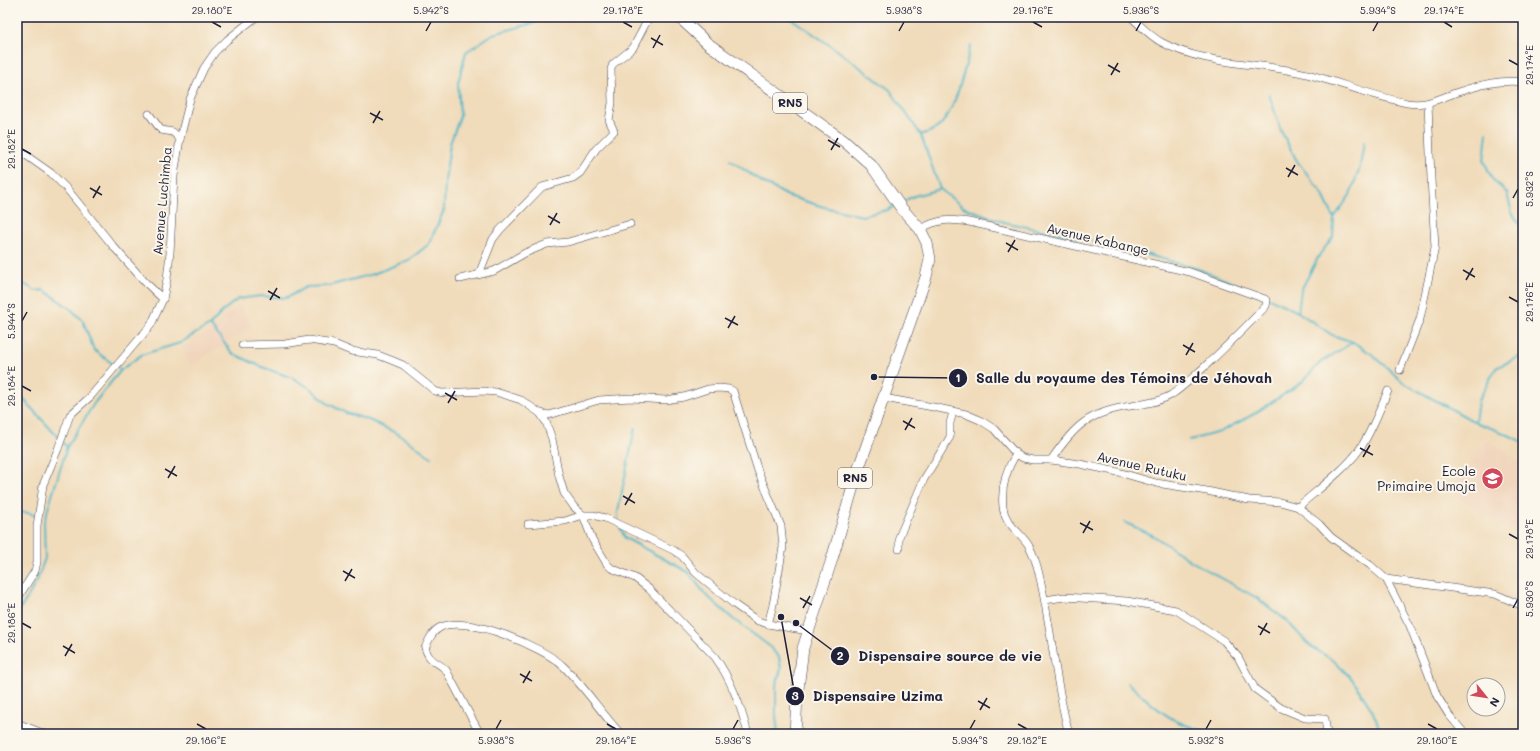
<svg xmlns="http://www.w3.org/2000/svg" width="1540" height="751" viewBox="0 0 1540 751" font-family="Mali,sans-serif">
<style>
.built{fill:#f1d5bd}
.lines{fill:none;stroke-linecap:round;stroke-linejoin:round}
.stream{stroke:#4bb5c8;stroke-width:2}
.minor-casing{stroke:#413e4e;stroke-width:8}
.trunk-casing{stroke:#413e4e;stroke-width:12}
.minor{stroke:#fff;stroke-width:7}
.trunk{stroke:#fff;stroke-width:11}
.ticks{fill:none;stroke:#22223b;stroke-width:1.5}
.labels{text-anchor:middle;stroke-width:4;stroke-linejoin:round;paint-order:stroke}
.shield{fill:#fbf7ec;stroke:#636270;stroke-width:1}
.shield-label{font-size:12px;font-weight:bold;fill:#22223b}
.street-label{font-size:13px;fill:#22223b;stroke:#fbf7ec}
.poi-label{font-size:13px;fill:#22223b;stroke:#fbf7ec;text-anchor:end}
.leader{fill:none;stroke:#22223b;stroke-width:1.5}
.callout-dot{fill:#22223b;stroke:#fbf7ec;stroke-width:1.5}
.mark-label{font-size:12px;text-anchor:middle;font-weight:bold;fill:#fff}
.callout-label{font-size:14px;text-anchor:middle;font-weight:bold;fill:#22223b;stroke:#fbf7ec;stroke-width:4;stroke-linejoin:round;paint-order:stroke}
.neatline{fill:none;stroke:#22223b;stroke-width:1.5}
.ticks-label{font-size:10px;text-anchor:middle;fill:#22223b}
</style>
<rect width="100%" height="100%" fill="#fbf7ec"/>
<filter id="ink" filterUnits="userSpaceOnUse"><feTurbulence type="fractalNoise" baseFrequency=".025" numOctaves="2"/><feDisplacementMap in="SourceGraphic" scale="8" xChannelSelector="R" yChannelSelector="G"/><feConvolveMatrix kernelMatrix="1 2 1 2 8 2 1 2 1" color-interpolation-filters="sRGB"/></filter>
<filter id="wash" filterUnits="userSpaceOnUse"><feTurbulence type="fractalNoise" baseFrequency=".012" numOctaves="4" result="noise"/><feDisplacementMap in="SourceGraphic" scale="16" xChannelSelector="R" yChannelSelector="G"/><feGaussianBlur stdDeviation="0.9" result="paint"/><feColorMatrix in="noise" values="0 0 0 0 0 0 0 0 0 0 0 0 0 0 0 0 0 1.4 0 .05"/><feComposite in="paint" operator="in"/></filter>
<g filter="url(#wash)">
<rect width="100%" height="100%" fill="#f0dbba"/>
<!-- built -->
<g class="built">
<polygon points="240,306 252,327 191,366 182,346 213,329 226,315"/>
<polygon points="1486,439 1523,463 1523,538 1452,492"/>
</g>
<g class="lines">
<!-- stream -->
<g class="stream">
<polyline points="789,17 841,53 890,90 921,135 940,189 963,207 1004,222 1120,247 1198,269 1258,293"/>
<polyline points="1170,18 1170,17"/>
<polyline points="1269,94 1281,131 1297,161 1322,193 1334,218 1333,237 1320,254 1301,290 1298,312"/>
<polyline points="1487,133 1484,161 1493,180 1507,193 1512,213 1523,229"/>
<path d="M921,135C926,133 934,131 938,127C956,112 964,69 971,46"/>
<polyline points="730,160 762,182 788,196 824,207 862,216 887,210 895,206"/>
<polyline points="902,202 914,196 940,189"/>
<polyline points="1334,218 1350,195 1360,167 1364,142"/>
<polyline points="17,280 36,291 44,290 72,310 83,321 94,350 121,370"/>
<polyline points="1267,297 1298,312 1332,335 1353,342 1373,355 1404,383 1475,422 1504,433 1523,442"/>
<polyline points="210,325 232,353 262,367 295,379 311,389 327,403 346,413 369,420 400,435 431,457"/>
<polyline points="17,395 24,400 67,447"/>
<polyline points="1475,422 1478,401 1496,368 1523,355"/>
<polyline points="1190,440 1220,432 1254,414 1301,383 1321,362 1353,342"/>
<polyline points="17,512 30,513 36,517"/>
<polyline points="618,522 618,511 635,428"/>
<polyline points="1124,522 1154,536 1191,561 1257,598 1286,620 1309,645 1334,661 1352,679 1372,710 1382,734"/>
<polyline points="620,527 625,538 688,572 706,595 733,619 768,645 779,657 781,669 776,685 776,716 778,734"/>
<polyline points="17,611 23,605 37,581 45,558 44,522 67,447 95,402 121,370 141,355 180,343 210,325 224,310 238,299 261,296 286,298 306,287 328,286 373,274 409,260 429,244 444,210 445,181 450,144 460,116 458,83 466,52 493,34 534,23 541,17"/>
<path d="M1128,683C1144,697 1163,716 1183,724C1191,728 1201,728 1209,734"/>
</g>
</g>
</g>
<g filter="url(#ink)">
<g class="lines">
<defs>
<g id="minor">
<path d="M1131,17C1141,26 1150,36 1161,42C1205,66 1260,62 1307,74C1341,83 1373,96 1407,103C1428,106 1440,98 1458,92C1480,85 1501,79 1523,82"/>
<polyline points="149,114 161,130 173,132 180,139"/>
<polyline points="17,149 51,173 67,189 113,246 145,282 163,299"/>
<path d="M920,229C939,219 949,219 969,222L1190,272L1265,299L1267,301L1266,306C1245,328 1224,349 1201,370C1192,378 1182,388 1171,395C1159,402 1144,404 1130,406C1088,413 1075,425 1051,460"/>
<polyline points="479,274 493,239 500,230 542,187 573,178 580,173 596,149 614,131 609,120 612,103 611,69 613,64 633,48 649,17"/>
<polyline points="460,279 494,271 525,253 547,244 568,242 630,224"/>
<polyline points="242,345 285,344 309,340 334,344 351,351 378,355 391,360 403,365 435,391 442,393 484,391 496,392 521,400 540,413 549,415 599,400 631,398 666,400 684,397 708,389 719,388 729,389 733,391 758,471 781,526 783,547 773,605 768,624"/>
<polyline points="1400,370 1420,319 1435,247 1431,179 1428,103"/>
<polyline points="884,398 933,407 966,414 980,420 994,429 1016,454 1023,458 1033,460 1051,460 1080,464 1118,472 1156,483 1207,491 1249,500 1280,502 1298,507 1319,524 1331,537 1370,565 1386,579 1410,626 1437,696 1449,715 1465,734"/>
<path d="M540,413L546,422L552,439L559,476L564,493L574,507L583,515L592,539L607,564L611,568L635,578L649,589L715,657C732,681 741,706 748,734"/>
<path d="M1016,454C1006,470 1001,488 1003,507C1005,525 1021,532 1029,546C1033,553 1035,560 1037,566C1043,588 1046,610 1050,632C1055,666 1060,701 1069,734"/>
<path d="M1298,507C1316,491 1346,469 1359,450C1372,432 1379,410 1388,391"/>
<polyline points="528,524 565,521 583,515 593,515 605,518 673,550 682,556 696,573 735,605 758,621 768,624 808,631"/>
<polyline points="899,549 899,537 924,479 950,437 950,423 953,412"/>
<polyline points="1386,579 1495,594 1523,606"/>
<polyline points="17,599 35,571 37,562 37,526 43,485 58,449 70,415 90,397 151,325 163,299 167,279 170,253 174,176 180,139 190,99 204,68 215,52 227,40 256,17"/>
<polyline points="1045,600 1064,597 1127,601 1176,610 1224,641 1238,657 1255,689 1281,708 1305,718 1325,719 1327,734"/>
<polyline points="17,723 45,734"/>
<path d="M480,734L446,670C436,660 430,663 425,648C429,640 432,631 441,627C469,615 543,647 563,666C585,687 601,713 621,734"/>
</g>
<polyline id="trunk" points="679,17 707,43 844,141 871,165 902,209 920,229 927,243 930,259 926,277 857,473 832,559 803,648 797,697 795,734"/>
</defs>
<!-- minor casing -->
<use href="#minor" class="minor-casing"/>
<!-- trunk casing -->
<use href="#trunk" class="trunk-casing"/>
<!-- minor -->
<use href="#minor" class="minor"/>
<!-- trunk -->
<use href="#trunk" class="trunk"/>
</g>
</g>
<!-- ticks -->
<path class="ticks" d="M212,22L221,27M623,22L632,27M1033,22L1042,27M1444,22L1452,27M426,31L431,22M899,31L904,22M1136,31L1141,22M1373,31L1378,22M651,38L663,45M653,48L660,35M1509,60L1518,65M1108,65L1120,72M1111,75L1118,63M370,113L383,120M373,123L380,111M828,140L840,147M22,149L31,154M831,150L838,138M1286,168L1298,175M1288,177L1295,165M90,188L102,195M93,198L100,186M1513,198L1518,189M548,216L560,223M550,225L557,213M1006,243L1018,250M1008,252L1015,240M1463,270L1475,277M1466,280L1473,268M268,291L280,298M1509,297L1518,302M270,300L277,288M725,318L738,325M22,321L27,312M728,328L735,316M1183,345L1195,352M1186,355L1193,343M22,386L31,391M445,393L457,400M448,403L455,391M903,421L915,428M905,430L912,418M1360,448L1373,455M1363,457L1370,445M165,469L177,476M168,478L175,466M623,496L635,503M625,505L632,493M1080,523L1093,530M1083,533L1090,521M1509,534L1518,539M343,571L355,578M345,581L352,569M800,598L812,605M803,608L810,596M1513,608L1518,599M22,623L31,628M1258,626L1270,633M1260,635L1267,623M63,646L75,653M65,656L72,644M520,674L532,681M523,683L530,671M978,701L990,708M980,710L987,698M197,724L206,729M607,724L616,729M1018,724L1027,729M1428,724L1437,729M496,729L501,720M733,729L738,720M970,729L975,720M1206,729L1211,720"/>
<!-- icons -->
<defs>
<symbol id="school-disc" viewBox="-11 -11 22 22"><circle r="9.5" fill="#d1495b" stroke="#fbf7ec"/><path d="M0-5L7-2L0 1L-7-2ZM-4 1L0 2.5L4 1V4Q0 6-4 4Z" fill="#fff"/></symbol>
</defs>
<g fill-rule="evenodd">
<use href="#school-disc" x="1480" y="466" width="25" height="25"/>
</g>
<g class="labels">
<!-- shield labels -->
<g class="shield">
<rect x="773" y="93" width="34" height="20" rx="3"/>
<rect x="838" y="468" width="34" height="20" rx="3"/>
</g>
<g class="shield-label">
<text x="790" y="107">RN5</text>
<text x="855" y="482">RN5</text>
</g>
<!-- street labels -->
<g class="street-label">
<text transform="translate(162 201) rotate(-85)" y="5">Avenue Luchimba</text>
<text transform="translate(1098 239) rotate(13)" y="5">Avenue Kabange</text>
<text transform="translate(1142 466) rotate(13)" y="5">Avenue Rutuku</text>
</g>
<!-- poi labels -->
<g class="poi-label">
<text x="1476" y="476">Ecole<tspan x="1476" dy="15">Primaire Umoja</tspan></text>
</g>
</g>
<!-- callouts -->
<path class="leader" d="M874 377L958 378M796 623L840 656M781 617L795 696"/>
<g class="callout-dot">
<circle cx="874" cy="377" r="4"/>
<circle cx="796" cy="623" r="4"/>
<circle cx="781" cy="617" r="4"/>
<circle cx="958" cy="378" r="10"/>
<circle cx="840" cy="656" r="10"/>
<circle cx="795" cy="696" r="10"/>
</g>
<g class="mark-label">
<text x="958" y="382">1</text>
<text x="840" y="660">2</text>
<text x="795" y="700">3</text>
</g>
<g class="callout-label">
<text x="1124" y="383">Salle du royaume des Témoins de Jéhovah</text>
<text x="950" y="661">Dispensaire source de vie</text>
<text x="878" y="701">Dispensaire Uzima</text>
</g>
<!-- margin -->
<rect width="1540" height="751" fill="none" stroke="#fbf7ec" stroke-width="44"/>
<!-- north arrow -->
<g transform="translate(1486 697) rotate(120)"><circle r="19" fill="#fbf7ec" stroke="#a4a2a5"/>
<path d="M0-3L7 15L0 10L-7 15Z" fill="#d1495b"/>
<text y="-6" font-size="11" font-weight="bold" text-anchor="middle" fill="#22223b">N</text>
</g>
<rect x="22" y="22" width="1496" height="707" class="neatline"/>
<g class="ticks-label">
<text x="212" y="14">29.180°E</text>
<text x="431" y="14">5.942°S</text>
<text x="623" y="14">29.178°E</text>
<text x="904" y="14">5.938°S</text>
<text x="1033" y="14">29.176°E</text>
<text x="1141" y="14">5.936°S</text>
<text x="1378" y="14">5.934°S</text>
<text x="1444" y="14">29.174°E</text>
<text transform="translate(1529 65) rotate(-90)" y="4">29.174°E</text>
<text transform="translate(11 149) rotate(-90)" y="4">29.182°E</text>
<text transform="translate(1529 189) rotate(-90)" y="4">5.932°S</text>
<text transform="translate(1529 302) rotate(-90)" y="4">29.176°E</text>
<text transform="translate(11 321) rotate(-90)" y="4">5.944°S</text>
<text transform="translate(11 386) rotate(-90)" y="4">29.184°E</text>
<text transform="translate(1529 539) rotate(-90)" y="4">29.178°E</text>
<text transform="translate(1529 599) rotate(-90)" y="4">5.930°S</text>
<text transform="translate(11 623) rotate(-90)" y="4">29.186°E</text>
<text x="206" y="744">29.186°E</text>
<text x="496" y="744">5.938°S</text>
<text x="616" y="744">29.184°E</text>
<text x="733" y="744">5.936°S</text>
<text x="970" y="744">5.934°S</text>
<text x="1027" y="744">29.182°E</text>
<text x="1206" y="744">5.932°S</text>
<text x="1437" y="744">29.180°E</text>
</g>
</svg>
